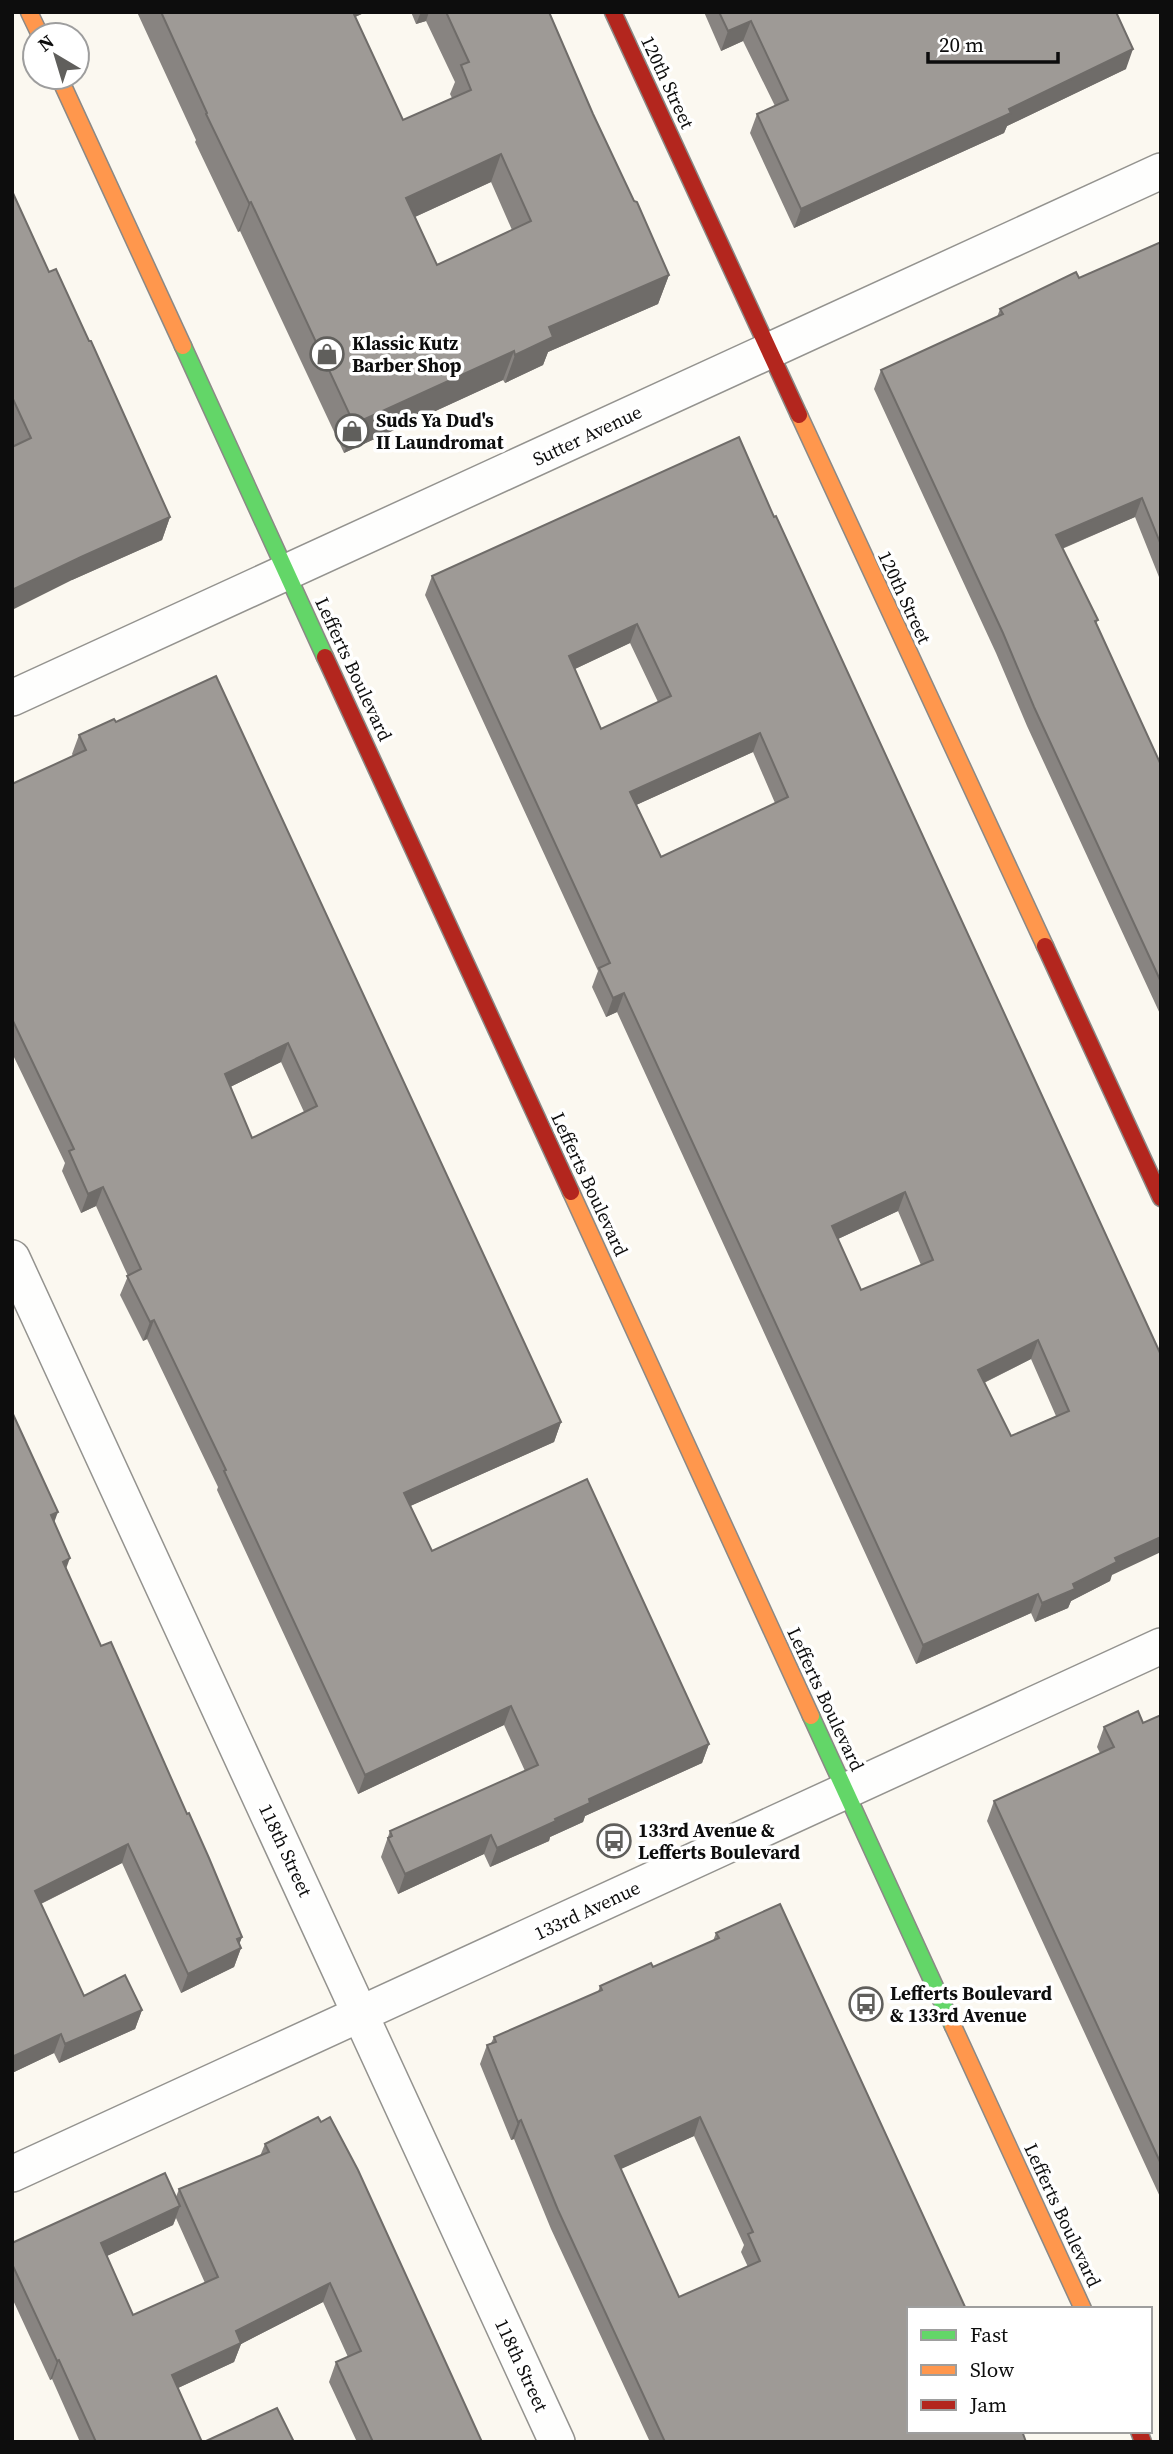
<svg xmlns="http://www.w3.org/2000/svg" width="1173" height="2454" viewBox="0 0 1173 2454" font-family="'Source Serif 4',serif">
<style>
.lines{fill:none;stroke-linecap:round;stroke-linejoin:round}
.street-casing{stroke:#94938f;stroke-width:38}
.fast-casing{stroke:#8b8986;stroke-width:19}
.slow-casing{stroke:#8b8986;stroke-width:19}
.jam-casing{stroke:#8b8986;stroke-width:19}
.street{stroke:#fefefd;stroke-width:35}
.fast{stroke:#63d668;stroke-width:16}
.slow{stroke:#ff974d;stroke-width:16}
.jam{stroke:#b3261e;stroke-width:16}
.wall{fill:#888481;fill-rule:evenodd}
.shaded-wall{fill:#6f6c69}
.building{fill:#9e9a96;stroke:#6f6c69;stroke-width:2;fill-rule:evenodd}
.labels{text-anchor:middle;stroke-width:7;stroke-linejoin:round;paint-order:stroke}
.street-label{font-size:19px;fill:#0d0d0d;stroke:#fff}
.poi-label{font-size:19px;font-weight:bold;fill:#0d0d0d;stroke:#fff;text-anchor:start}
</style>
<rect width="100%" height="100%" fill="#fbf8f0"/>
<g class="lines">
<defs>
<g id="street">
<polyline points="12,698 1161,171"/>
<polyline points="12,1258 557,2442"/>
<polyline points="12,2174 1161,1646"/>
</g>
<g id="fast">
<polyline points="183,346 325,657"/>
<polyline points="811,1716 953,2026"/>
</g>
<g id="slow">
<polyline points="29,12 40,35"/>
<polyline points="59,77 183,346"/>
<polyline points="799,415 1045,946"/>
<polyline points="571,1192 811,1716"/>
<polyline points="953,2026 1083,2309"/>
</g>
<g id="jam">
<polyline points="613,12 799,415"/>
<polyline points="325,657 571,1192"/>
<polyline points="1045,946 1161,1198"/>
<polyline points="1139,2431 1143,2442"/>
</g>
</defs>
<!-- street casing -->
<use href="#street" class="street-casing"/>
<!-- fast casing -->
<use href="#fast" class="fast-casing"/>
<!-- slow casing -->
<use href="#slow" class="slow-casing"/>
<!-- jam casing -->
<use href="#jam" class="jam-casing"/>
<!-- street -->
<use href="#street" class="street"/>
<!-- fast -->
<use href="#fast" class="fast"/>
<!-- slow -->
<use href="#slow" class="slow"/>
<!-- jam -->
<use href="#jam" class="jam"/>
</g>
<!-- wall -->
<g class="wall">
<path d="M137,12H366L355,17L403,120L452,98L450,94L455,82L426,21L416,24L411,12H549L593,114L669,275L658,304L548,352L543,365L505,383L503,380L344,453L240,231L238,232L195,142L196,140ZM491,182L512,230L437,265L415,217Z"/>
<polygon points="704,12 1116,12 1126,69 1007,126 1004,133 794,228 750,133 757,114 775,106 743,41 721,51"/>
<polygon points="12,191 49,272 170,517 162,540 72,580 12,440"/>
<polygon points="1161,242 1161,582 1135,517 1062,549 1098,620 1096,624 1161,765 1161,1016 1027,726 996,653 874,389 881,370 997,317 1000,309 1079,278"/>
<path d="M774,517L1161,1355L1110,1581L1071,1601L1068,1608L1035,1622L1031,1613L916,1664L617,1012L606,1017L592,987L598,971L425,595L432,576ZM630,643L658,702L601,729L575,669ZM753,752L775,803L661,857L636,805ZM898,1211L921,1265L861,1290L838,1239ZM1031,1359L1056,1416L1011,1436L984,1383Z"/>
<path d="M79,735L561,1422L554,1442L410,1506L432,1551L709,1744L702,1763L585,1816L583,1822L550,1837L549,1841L490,1867L484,1854L398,1894L381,1857L390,1831L525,1771L504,1725L358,1794L217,1490L218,1487L147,1339L143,1341L120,1295L128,1276L96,1206L81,1213L62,1171L65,1163L12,1053V784L73,756L72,754ZM281,1062L304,1112L252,1138L230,1087Z"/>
<polygon points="54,1522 66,1569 101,1646 187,1814 242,1937 239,1944 241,1948 234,1967 181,1993 122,1863 41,1904 84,1996 142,2010 135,2029 59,2063 54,2053 12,2073"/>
<polygon points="1161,1715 1161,2199 987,1821 994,1801 1100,1753 1097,1747 1104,1727 1143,1723"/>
<path d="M716,1933L1026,2442H650L551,2229L514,2139L511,2140L480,2064L487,2045L491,2043L494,2037L598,1992L600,1986L653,1967L713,1941ZM694,2136L744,2245L741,2252L748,2267L679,2297L620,2169Z"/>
<path d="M265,2144L482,2442H357L329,2382L336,2362L348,2357L323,2302L241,2344L234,2362L178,2388L202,2442H80L52,2379L50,2380L12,2298V2243L176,2197L179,2189L260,2156ZM176,2218L205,2283L133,2315L107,2256L173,2225Z"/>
</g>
<!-- shaded-wall -->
<g class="shaded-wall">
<polygon points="340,12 366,12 335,26"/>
<polygon points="421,12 429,12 426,21 416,24"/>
<polygon points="751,21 743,41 721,51 728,31"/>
<polygon points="1133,49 1126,69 1007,126 1004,133 794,228 801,209"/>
<polygon points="501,154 491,182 395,226 406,198"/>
<polygon points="251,202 240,231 238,232 249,203"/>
<polygon points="669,275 658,304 548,352 543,365 505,383 515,355 549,327"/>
<polygon points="514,351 503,380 344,453 354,424"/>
<polygon points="1142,498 1135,517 1049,554 1056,535"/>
<polygon points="170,517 162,540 72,580 12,610 12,590 81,557"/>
<polygon points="637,624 630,643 562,675 569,656"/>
<polygon points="760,733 753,752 623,811 630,792"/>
<polygon points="624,993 617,1012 606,1017 613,998"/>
<polygon points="288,1043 281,1062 218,1093 225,1074"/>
<polygon points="103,1187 96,1206 81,1213 88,1194"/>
<polygon points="905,1192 898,1211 825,1245 832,1226"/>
<polygon points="154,1320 147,1339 143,1341 150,1322"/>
<polygon points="1038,1340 1031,1359 971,1389 978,1370"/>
<polygon points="561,1422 554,1442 397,1512 404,1493"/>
<polygon points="58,1512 51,1531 51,1515"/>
<polygon points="1161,1537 1161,1552 1112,1575 1110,1581 1071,1601 1068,1608 1035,1622 1042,1603 1115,1558"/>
<polygon points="70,1558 63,1577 63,1562"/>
<polygon points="1038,1594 1031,1613 916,1664 923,1645"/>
<polygon points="511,1706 504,1725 358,1794 365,1775"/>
<polygon points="709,1744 702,1763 585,1816 583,1822 550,1837 549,1841 490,1867 497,1848 555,1819 589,1799"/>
<polygon points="491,1835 484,1854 398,1894 405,1874"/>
<polygon points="128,1844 122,1863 28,1910 35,1891"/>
<polygon points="242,1937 237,1950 241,1948 234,1967 181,1993 188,1974 237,1939"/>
<polygon points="142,2010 135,2029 59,2063 65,2044"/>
<polygon points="61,2034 54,2053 12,2073 12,2057"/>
<polygon points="700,2117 694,2136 608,2175 615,2156"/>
<polygon points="521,2120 514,2139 511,2140 518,2122"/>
<polygon points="180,2206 173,2225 94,2262 101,2243"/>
<polygon points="330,2283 323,2302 241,2344 234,2362 165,2394 172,2375 236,2331"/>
<polygon points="59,2360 52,2379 50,2380 57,2361"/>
</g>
<!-- building -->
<g class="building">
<path d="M161,12H353L403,120L471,90L461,65L469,62L446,12H549L593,114L634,201L637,202L669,275L549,327L553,337L515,355L514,351L354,424L251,202L249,203L206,114L207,113ZM501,154L531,221L437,265L406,198Z"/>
<polygon points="719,12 1116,12 1133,49 1009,109 1011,113 801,209 757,114 788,100 751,21 728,31"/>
<polygon points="12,191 49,272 56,269 89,341 91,341 170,517 81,557 12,590 12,447 31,438 12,397"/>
<polygon points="1161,242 1161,545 1142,498 1056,535 1098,620 1095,621 1161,765 1161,982 1034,707 1003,633 881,370 1003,314 1000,309 1076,272 1079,278"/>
<path d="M739,437L774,517L776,516L1161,1355V1537L1115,1558L1117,1562L1073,1584L1075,1589L1042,1603L1038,1594L923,1645L624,993L613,998L599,968L610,963L432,576ZM637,624L671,696L601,729L569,656ZM760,733L788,797L661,857L630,792ZM905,1192L933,1260L861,1290L832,1226ZM1038,1340L1069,1411L1011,1436L978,1370Z"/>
<path d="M216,676L561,1422L404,1493L432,1551L587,1479L709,1744L589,1799L590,1803L555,1819L556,1821L497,1848L491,1835L405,1874L388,1838L392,1836L390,1831L538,1765L511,1706L365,1775L224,1471L226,1470L154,1320L150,1322L127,1276L141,1269L103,1187L88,1194L69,1151L74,1149L12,1019V784L86,750L79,735L114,719L116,722ZM288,1043L317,1106L252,1138L225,1074Z"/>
<polygon points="12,1412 58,1512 51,1515 70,1558 63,1562 101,1646 111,1642 187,1814 189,1813 209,1858 242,1937 237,1939 241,1948 188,1974 128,1844 35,1891 84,1996 125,1975 142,2010 65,2044 61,2034 12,2057"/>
<polygon points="1138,1711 1143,1723 1161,1715 1161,2164 994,1801 1114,1747 1104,1727"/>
<path d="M780,1904L966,2309H909V2431H1022L1026,2442H665L558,2210L521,2120L518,2122L487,2045L496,2042L494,2037L602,1990L600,1986L651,1963L653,1967L719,1938L716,1933ZM700,2117L753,2232L748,2234L760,2261L679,2297L615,2156Z"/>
<polygon points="318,2117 321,2122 330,2117 358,2170 482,2442 373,2442 336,2362 361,2351 330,2283 236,2331 241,2343 172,2375 202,2442 96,2442 59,2360 57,2361 12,2264 12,2243 165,2173 180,2206 101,2243 133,2315 218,2277 179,2189 269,2152 265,2144"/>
<polygon points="277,2408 294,2442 204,2442"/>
</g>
<!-- icons -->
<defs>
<symbol id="shop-ring" viewBox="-11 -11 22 22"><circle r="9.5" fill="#fff" stroke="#605f5c" stroke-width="1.5"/><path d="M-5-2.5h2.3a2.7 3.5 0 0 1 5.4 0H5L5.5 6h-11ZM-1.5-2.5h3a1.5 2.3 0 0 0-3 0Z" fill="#605f5c"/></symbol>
<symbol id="bus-ring" viewBox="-11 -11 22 22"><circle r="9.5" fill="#fff" stroke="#605f5c" stroke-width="1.5"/><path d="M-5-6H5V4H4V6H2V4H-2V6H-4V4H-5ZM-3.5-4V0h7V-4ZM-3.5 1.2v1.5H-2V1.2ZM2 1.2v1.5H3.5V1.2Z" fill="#605f5c"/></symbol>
</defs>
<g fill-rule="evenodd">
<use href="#shop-ring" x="308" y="335" width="38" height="38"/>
<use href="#shop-ring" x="333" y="412" width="38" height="38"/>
<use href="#bus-ring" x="595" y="1822" width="38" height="38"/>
<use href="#bus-ring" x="847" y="1985" width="38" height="38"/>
</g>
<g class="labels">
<!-- street labels -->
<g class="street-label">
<text transform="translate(668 82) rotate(65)" y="7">120th Street</text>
<text transform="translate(587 435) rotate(-25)" y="7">Sutter Avenue</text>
<text transform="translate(905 597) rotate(65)" y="7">120th Street</text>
<text transform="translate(354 669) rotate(65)" y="7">Lefferts Boulevard</text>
<text transform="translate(590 1184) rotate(65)" y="7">Lefferts Boulevard</text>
<text transform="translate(826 1699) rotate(65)" y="7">Lefferts Boulevard</text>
<text transform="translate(286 1850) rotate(65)" y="7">118th Street</text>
<text transform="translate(587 1910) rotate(-25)" y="7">133rd Avenue</text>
<text transform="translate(1063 2215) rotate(65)" y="7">Lefferts Boulevard</text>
<text transform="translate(522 2365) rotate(65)" y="7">118th Street</text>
</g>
<!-- poi labels -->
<g class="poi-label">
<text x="352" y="350">Klassic Kutz<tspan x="352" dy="22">Barber Shop</tspan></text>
<text x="376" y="427">Suds Ya Dud's<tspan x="376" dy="22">II Laundromat</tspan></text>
<text x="638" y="1837">133rd Avenue &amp;<tspan x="638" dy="22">Lefferts Boulevard</tspan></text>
<text x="890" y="2000">Lefferts Boulevard<tspan x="890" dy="22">&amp; 133rd Avenue</tspan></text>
</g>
</g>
<!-- border -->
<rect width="1173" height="2454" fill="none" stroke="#0d0d0d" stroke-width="28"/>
<!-- legend -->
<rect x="907" y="2307" width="245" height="126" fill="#ffffff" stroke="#9e9e9e" stroke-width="2"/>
<rect x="921" y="2330" width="35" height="10" fill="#63d668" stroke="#9e9e9e" stroke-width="2"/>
<text x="970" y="2342" font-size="21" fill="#0d0d0d">Fast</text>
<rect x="921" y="2365" width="35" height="10" fill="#ff974d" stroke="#9e9e9e" stroke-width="2"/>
<text x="970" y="2377" font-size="21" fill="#0d0d0d">Slow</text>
<rect x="921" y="2400" width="35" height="10" fill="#b3261e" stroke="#9e9e9e" stroke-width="2"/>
<text x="970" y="2412" font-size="21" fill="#0d0d0d">Jam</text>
<!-- north arrow -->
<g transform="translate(56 56) rotate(322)"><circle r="33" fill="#ffffff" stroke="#9e9e9e" stroke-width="2"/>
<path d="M0-5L12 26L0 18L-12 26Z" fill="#605f5c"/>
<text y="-10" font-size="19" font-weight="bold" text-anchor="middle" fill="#0d0d0d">N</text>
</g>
<!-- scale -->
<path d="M928 52v10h130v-10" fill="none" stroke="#0d0d0d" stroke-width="3.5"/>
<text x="939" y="52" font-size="21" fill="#0d0d0d" stroke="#ffffff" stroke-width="5" paint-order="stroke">20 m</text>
</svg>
